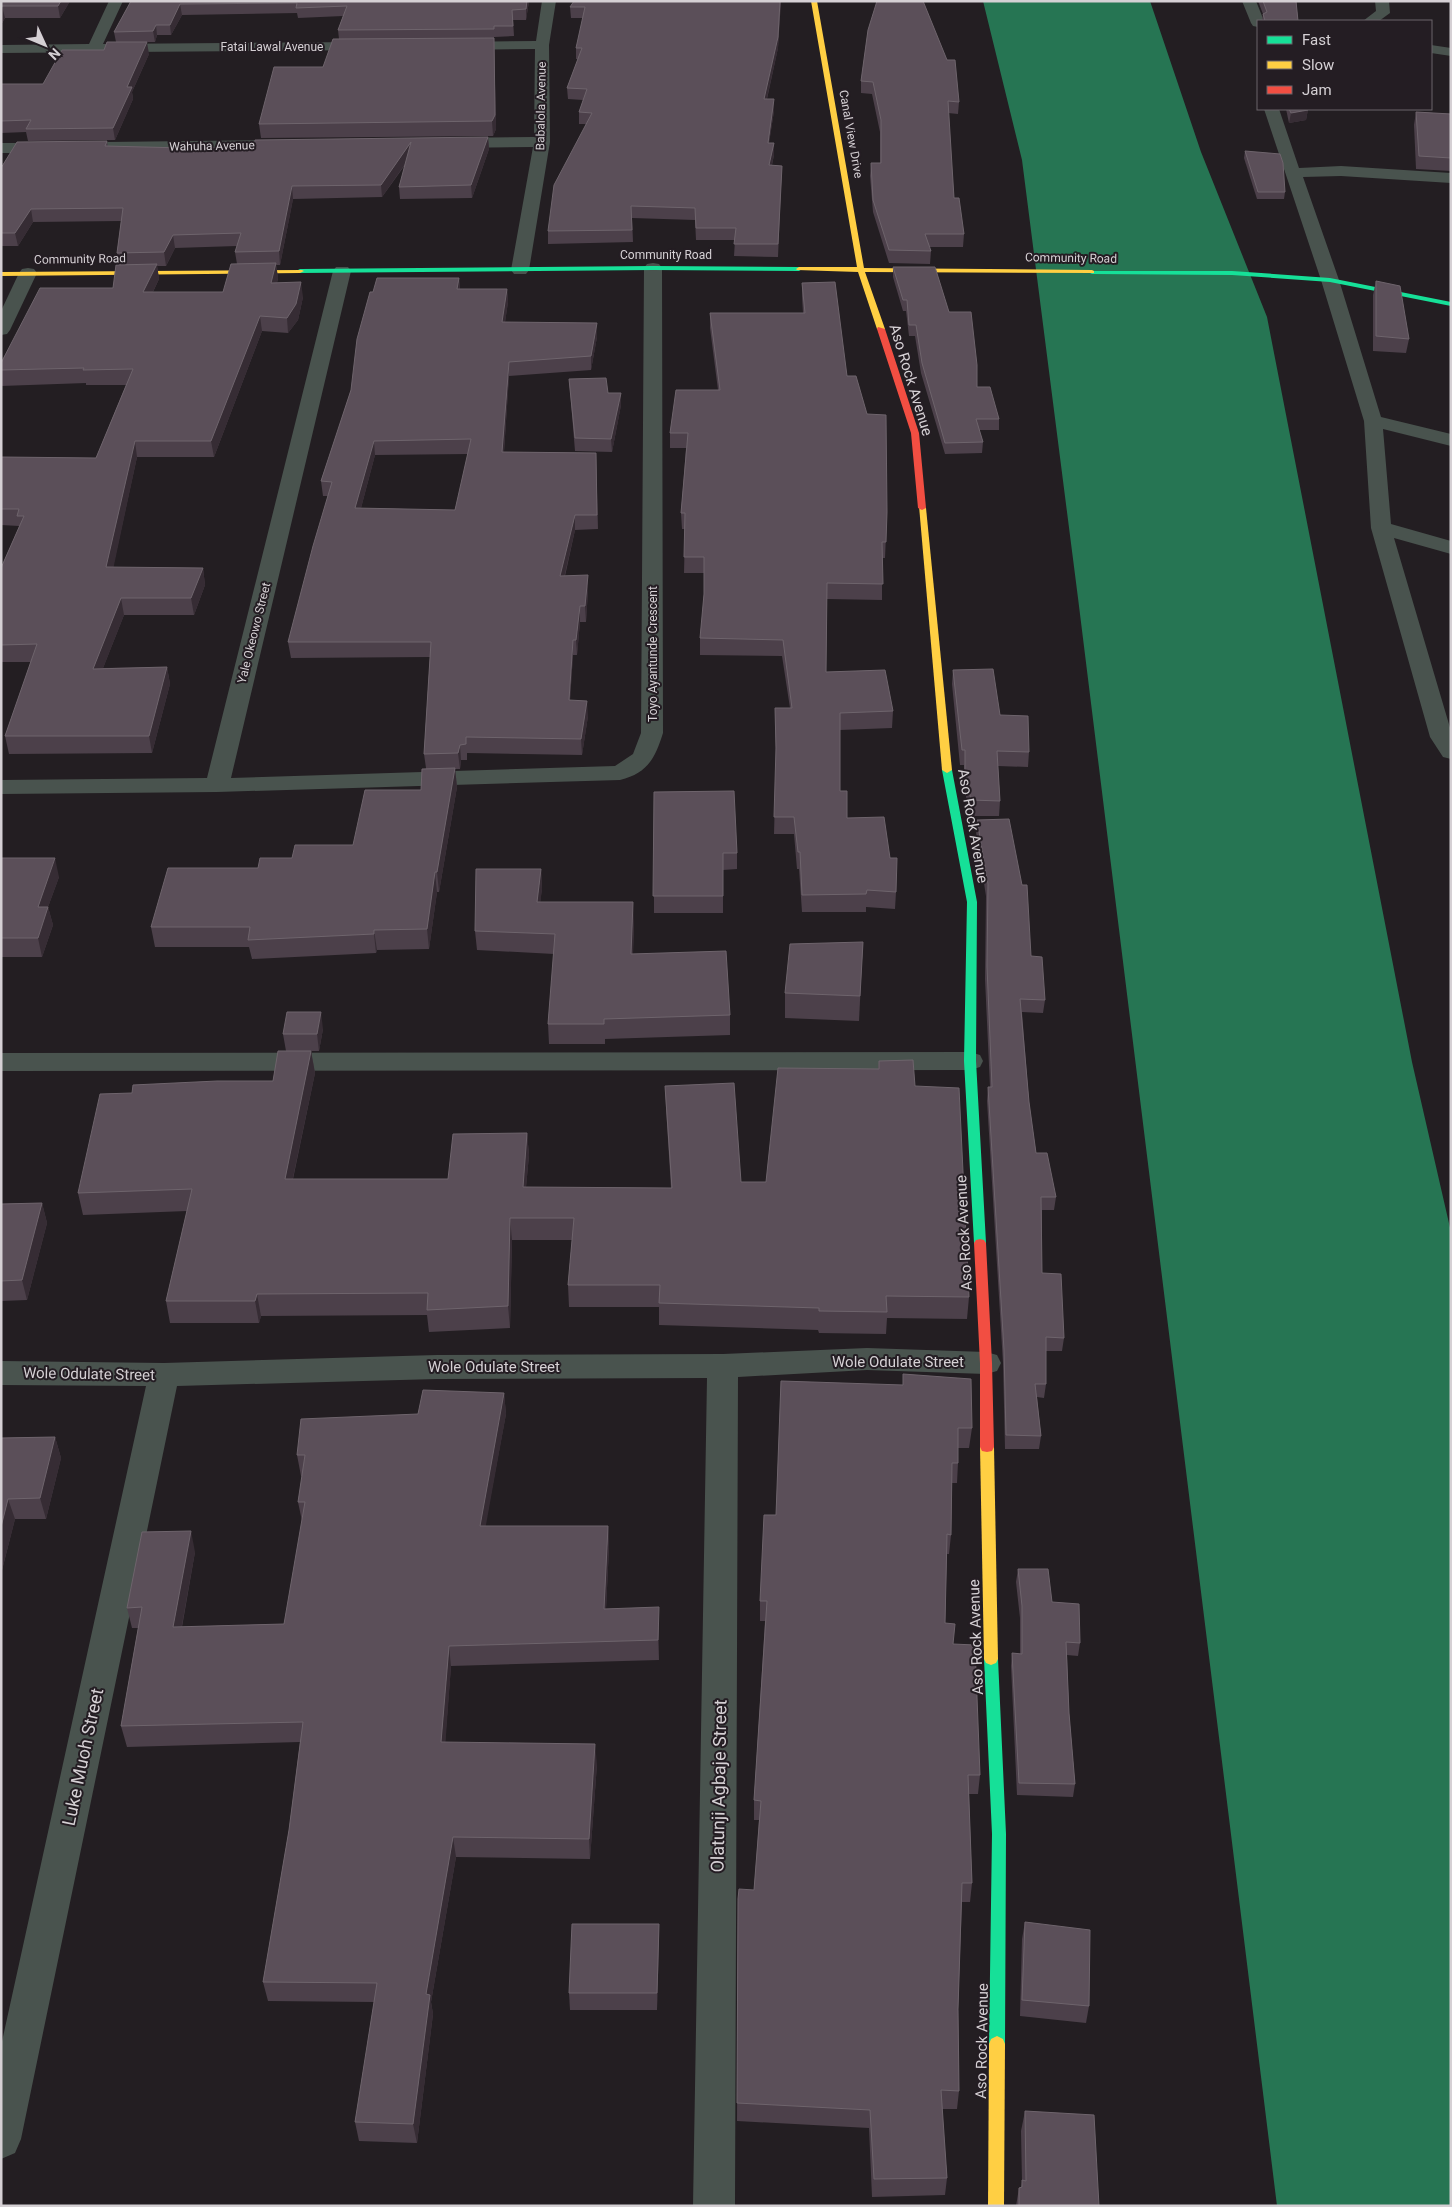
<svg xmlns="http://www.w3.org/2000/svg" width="1452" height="2207" viewBox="0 0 1452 2207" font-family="Roboto,sans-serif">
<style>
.water{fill:#267553}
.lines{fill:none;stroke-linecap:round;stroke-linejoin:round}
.street{fill:#49534e;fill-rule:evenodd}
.fast{fill:#16e098;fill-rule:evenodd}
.slow{fill:#ffcf43;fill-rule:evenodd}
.jam{fill:#f24e42;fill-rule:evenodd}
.wall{fill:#4c404a;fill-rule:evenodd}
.shaded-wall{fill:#362c34}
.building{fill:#5b4f59;stroke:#6e646c;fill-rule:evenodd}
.labels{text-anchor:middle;stroke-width:4;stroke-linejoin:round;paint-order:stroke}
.far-street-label{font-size:12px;fill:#d5d0d4;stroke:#241d23}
.street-label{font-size:15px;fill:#d5d0d4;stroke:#241d23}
.near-street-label{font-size:18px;fill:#d5d0d4;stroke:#241d23}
</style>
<rect width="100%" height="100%" fill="#231e22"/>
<!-- water -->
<polygon class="water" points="983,1 1150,1 1201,152 1267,317 1412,1062 1451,1232 1451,2206 1277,2206 1078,598 1022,160"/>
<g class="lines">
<!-- street -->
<g class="street">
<polygon points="109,1 123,1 103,44 368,42 375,46 368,50 1,53 1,45 89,44"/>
<polygon points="542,1 556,1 549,45 550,142 529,270 526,274 514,274 511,270 533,147 451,148 446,146 443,143 446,140 451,138 534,137 535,49 456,50 449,46 456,42 536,41"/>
<polygon points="1242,1 1256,1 1264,21 1258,21 1258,27 1253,26 1251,23"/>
<polygon points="1375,1 1389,1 1390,13 1379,21 1363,21 1376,11"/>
<polygon points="1431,45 1451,48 1451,56 1431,53"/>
<polygon points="1264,109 1279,109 1299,168 1341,166 1451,173 1451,183 1341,176 1303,177 1339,280 1381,417 1451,434 1451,446 1383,429 1391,524 1451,541 1451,554 1394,538 1451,731 1451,759 1443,757 1430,737 1371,528 1364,421 1321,280"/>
<polygon points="290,140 296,142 298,145 296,148 106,152 100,150 98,147 100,144 106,142"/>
<polygon points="1,143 50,143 56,145 58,148 56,151 50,153 1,153"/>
<path d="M653,263L659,264L662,268L663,733C655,758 648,773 620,780L217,792L1,794V780L207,778L333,271L336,267H348L351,271L231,778L615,766L633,754L641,733L644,268L647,264Z"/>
<polygon points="28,268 34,269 37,273 10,330 7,334 1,335 1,311 19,273 22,269"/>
<polygon points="970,1052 980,1055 983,1061 980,1067 970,1070 1,1071 1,1053"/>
<polygon points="867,1348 986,1352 997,1355 1001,1363 997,1371 986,1374 867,1370 738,1377 735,2206 693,2206 707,1378 437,1379 177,1386 21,2139 15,2153 1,2159 1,2046 146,1386 1,1385 1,1361 164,1363 437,1355 723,1354"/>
</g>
<!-- fast -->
<g class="fast">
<polygon points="653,266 799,267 802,269 799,271 653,270 300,273 296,271 300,269"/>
<polygon points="1090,271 1232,271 1330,278 1451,302 1451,306 1330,282 1232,275 1092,274 1090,273"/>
<polygon points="947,767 952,770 977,902 976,1061 986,1243 984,1246 976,1246 974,1243 964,1061 967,902 942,770"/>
<polygon points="991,1653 996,1655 998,1659 1006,1834 1005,2044 1003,2049 997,2052 991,2049 989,2044 992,1834 984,1659 986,1655"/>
</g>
<!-- slow -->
<g class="slow">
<polygon points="811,1 817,1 864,268 1092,270 1094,271 1094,273 865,272 885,329 881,331 877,329 858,272 797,270 796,269 799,267 857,267"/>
<polygon points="302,270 304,271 300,273 1,276 1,272"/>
<polygon points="919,506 926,508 952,770 947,773 942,770"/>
<polygon points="987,1442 992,1443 994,1447 998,1659 996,1663 991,1665 986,1663 984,1659 980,1447 982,1443"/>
<polygon points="997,2036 1003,2039 1005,2044 1004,2206 988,2206 989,2044 991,2039"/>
</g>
<!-- jam -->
<g class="jam">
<polygon points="878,327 885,329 919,433 926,508 922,510 918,508 911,433 877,329"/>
<polygon points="980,1239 984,1240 986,1243 992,1363 994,1447 992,1451 987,1452 982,1451 980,1447 980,1363 974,1243 976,1240"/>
</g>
</g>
<!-- wall -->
<g class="wall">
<polygon points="1,1 70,1 60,18 5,18 1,25"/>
<polygon points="131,1 529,1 526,20 513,20 514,36 494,37 496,129 493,136 261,138 259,124 323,67 339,39 338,30 343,16 298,18 297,13 182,15 171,35 157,35 155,42 116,42 114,32"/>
<polygon points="574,1 781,1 778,48 767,99 774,111 769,143 774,143 774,155 772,165 782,166 778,257 734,256 735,240 696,240 695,220 632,218 633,242 548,244 548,231 586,124 579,124 579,112 583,100 568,99 567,88 578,59 576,59 576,48 583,18 571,18 570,7"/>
<polygon points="1258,1 1296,1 1298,21 1262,21 1263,14"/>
<polygon points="868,30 959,102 958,114 948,113 954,198 964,234 963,247 929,247 931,251 930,264 889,263 873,212 870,176 871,163 880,163 880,132 872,94 861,93 861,81"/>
<polygon points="149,54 132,92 133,99 115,140 28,141 26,132 1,133 1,84 43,84"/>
<polygon points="1286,109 1308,109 1306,120 1289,123"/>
<polygon points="1416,112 1451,114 1451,171 1416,169 1414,125"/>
<path d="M488,137L489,149L472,198L400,199L399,187L405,165L382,197L293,199L280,265H276L278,278L277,283L303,297L298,320L288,333L262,331L214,457H137L113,567L203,568L205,585L194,615H124L103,668L167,667L170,684L152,753L9,754L5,736L31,662H1V568L19,527V526L1,525V457L96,458L126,385H86V383L1,386V370L113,288L119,265L117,253L121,221L33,222L18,246H1V168L107,141L108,146L184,148L254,147ZM237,246L235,252L237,264L223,292H153L159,279L157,266H166L175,248Z"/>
<polygon points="1245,151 1285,192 1284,199 1257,199 1244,158"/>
<polygon points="893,267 949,312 977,387 999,419 999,430 979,430 983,442 982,453 945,454 921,373 915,336 909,336 906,311 903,311 893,277"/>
<path d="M459,278L460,289H507L508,302L505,322L597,337L591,370L509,376L504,452L596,453L598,529L575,530L565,576L588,590L586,622H580L577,655H573L570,700L588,716L582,755L467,753V760H461L460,769H455L457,787L439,892H437L429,949L377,950L376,953L252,959L249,947H155L151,927L258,868L292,858L353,845L421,790L426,768L424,754L430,657L291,658L288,642L328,496H323L321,481L351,390L373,292ZM468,454L455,510L361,508L375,455Z"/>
<polygon points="1376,281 1409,339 1406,353 1373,351 1373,295"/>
<polygon points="802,283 847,376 887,512 885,558 882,558 882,600 827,599 826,672 893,711 892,728 840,730 840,791 847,818 890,858 896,892 895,909 866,907 866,912 802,912 799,869 797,869 794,834 774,834 776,760 775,708 790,708 782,656 700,655 700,638 704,596 704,573 684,573 685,529 682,529 681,513 686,448 670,448 670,433 718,390 710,328 710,313 803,313 802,297"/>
<polygon points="569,379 608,393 621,393 621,405 612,452 575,451"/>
<polygon points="953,670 1000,715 1029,752 1028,767 998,766 1000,801 999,816 970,816 964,787 964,765 960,765 952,684"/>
<polygon points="654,792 737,853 737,869 723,870 723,913 654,913"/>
<polygon points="977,820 1031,956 1045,1000 1043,1013 1022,1012 1029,1102 1036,1153 1056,1197 1054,1210 1042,1210 1042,1273 1064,1338 1062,1351 1046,1351 1046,1384 1044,1398 1037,1397 1041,1436 1039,1449 1005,1449 1003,1363 987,1101 988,1087 990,1087 985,979 986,896 976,832"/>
<polygon points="1,858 59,877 48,907 53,925 42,957 1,957"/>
<polygon points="541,869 542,889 540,902 634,921 633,954 730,1015 730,1035 605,1039 605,1044 549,1044 548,1024 554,954 477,950 475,931"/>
<polygon points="863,942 859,1021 785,1018 785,993"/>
<polygon points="323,1029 319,1051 311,1051 315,1073 293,1179 448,1179 527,1133 529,1155 526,1187 671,1188 666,1108 665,1086 741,1182 766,1182 878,1069 879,1061 915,1086 969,1297 967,1319 887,1318 886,1334 819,1333 818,1330 659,1325 659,1307 569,1307 568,1285 572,1240 512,1240 510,1328 429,1332 427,1315 261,1316 259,1323 170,1323 166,1301 187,1211 83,1215 78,1193 132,1093 273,1081 286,1051 283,1034"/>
<polygon points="42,1203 47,1223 27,1300 1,1301 1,1204"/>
<polygon points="781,1381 972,1428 969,1448 958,1448 958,1463 957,1483 952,1483 951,1535 949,1554 947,1554 945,1623 953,1644 980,1775 978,1794 969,1794 972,1883 970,1902 962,1902 958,2009 959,2091 957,2109 942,2109 947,2178 945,2195 872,2197 869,2128 737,2121 738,1899 754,1890 759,1820 754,1820 754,1800 765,1621 760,1621 760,1601 776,1515"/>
<polygon points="504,1393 506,1414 485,1526 608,1526 609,1547 606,1609 659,1628 659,1660 451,1666 445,1742 597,1764 590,1859 456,1857 431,2002 433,2014 417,2143 359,2141 355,2122 374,2002 268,2001 263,1982 289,1830 300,1742 127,1747 121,1726 138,1628 132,1628 127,1608 195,1552 182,1627 284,1624 302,1521 298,1502 302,1476 301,1476 297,1455 418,1414"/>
<polygon points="55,1437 61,1458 46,1519 15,1519 1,1574 1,1438"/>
<polygon points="1018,1569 1052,1602 1080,1643 1078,1656 1067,1655 1069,1713 1075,1784 1073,1797 1017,1795 1011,1666 1012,1653 1020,1654 1020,1618 1016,1582"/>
<polygon points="1025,1922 1089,2006 1086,2023 1020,2016 1022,1939"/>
<polygon points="659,1924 659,1941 657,2010 570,2010 569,1993"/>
<polygon points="1025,2111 1099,2206 1016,2206 1019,2188 1021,2187 1022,2182 1021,2131"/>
</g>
<!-- shaded-wall -->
<g class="shaded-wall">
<polygon points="61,1 70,1 60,18 58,6"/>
<polygon points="527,1 529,1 526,20 526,9"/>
<polygon points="780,1 778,48 764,111 764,99"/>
<polygon points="180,4 182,15 171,35 170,25"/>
<polygon points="2,6 5,18 1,25 1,9"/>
<polygon points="156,25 157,35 155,42 153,31"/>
<polygon points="494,38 496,129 493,136 492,121"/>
<polygon points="147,42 149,54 132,92 133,99 115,140 113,128 127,87"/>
<polygon points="774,99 774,111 767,155 768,143"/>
<polygon points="1308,110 1306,120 1289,123 1291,113"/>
<polygon points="488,137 489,149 472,198 471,185"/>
<polygon points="411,142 412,154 382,197 381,185"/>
<polygon points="774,143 774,155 769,177 769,165"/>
<polygon points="292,186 293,199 280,265 279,251"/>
<polygon points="31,209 33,222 18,246 15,233"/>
<polygon points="173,235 175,248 166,266 164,252"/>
<polygon points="276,263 278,278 273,298 271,283"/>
<polygon points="157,264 159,279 145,308 143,292"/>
<polygon points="459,278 460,291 457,289"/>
<polygon points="301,282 303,297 298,320 288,333 287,318"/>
<polygon points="507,289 508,302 503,336 502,322"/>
<polygon points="260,316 262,331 214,457 211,441"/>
<polygon points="597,323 597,337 591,370 591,356"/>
<polygon points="509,362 509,376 503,466 502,452"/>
<polygon points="621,393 621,405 612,452 611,439"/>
<polygon points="135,441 137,457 110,584 106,567"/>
<polygon points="374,441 375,455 357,523 355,508"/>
<polygon points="575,515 575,530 561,591 560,576"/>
<polygon points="203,568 205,585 194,615 191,598"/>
<polygon points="588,575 588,590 586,622 585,606"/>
<polygon points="121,598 124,615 96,686 93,669"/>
<polygon points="580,606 580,622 577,655 576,640"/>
<polygon points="573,640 573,655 569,716 569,700"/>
<polygon points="167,667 170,684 152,753 149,736"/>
<polygon points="587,701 588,716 582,755 581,739"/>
<polygon points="460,745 461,760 460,769 458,753"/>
<polygon points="455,768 457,787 439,892 437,872"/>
<polygon points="55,858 59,877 48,907 53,925 42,957 38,938 38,907"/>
<polygon points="541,869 542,889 538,922 537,902"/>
<polygon points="435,872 437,892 429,949 427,929"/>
<polygon points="633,902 634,921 632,974 631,954"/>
<polygon points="374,930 377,950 376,953 374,934"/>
<polygon points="321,1012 323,1029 319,1051 317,1034"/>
<polygon points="311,1051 315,1073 288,1201 285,1179"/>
<polygon points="527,1133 529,1155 524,1209 523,1187"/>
<polygon points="42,1203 47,1223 27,1300 22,1280"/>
<polygon points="510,1218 512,1240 510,1328 508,1306"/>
<polygon points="257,1294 261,1316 259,1323 255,1301"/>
<polygon points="504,1393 506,1414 482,1547 480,1526"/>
<polygon points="55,1437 61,1458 46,1519 40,1498"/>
<polygon points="8,1499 15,1519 1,1574 1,1527"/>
<polygon points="608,1526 609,1547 605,1629 604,1609"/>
<polygon points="191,1531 195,1552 178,1647 173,1627"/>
<polygon points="659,1607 659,1660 658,1640"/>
<polygon points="449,1646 451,1666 444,1763 441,1742"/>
<polygon points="595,1744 597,1764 590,1859 589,1839"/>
<polygon points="453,1837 456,1857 431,2002 433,2014 417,2143 413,2124 426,1994"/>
<polygon points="659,1924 659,1941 657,2010 657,1993"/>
</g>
<!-- building -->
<g class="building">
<polygon points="1,1 61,1 58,6 2,6 1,9"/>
<polygon points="131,1 527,1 526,9 512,10 513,26 494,26 494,29 338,30 347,6 296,8 297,3 180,4 170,25 156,25 153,31 114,32"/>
<polygon points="574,1 780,1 778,37 764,99 774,99 768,143 774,143 769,165 782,166 778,244 734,244 736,228 696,228 695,208 631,206 632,230 548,231 554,185 592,113 579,112 587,89 567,88 582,48 576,48 585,7 570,7"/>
<polygon points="877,1 923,1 947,60 955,60 959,102 948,101 954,198 959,198 964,234 925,234 931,251 889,250 873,200 871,163 881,163 881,120 873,82 861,81 868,30"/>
<polygon points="1263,1 1296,1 1298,21 1265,21 1263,14 1267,12"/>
<polygon points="494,38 495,115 492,121 259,124 274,67 323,67 333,39"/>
<polygon points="107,42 147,42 127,87 132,87 113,128 26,129 31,120 1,121 1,84 43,84 62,50 104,50"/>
<polygon points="1289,109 1308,109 1308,110 1291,113"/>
<polygon points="1416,112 1451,114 1451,158 1419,156"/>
<polygon points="488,137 471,185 399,187 411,142 381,185 292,186 279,251 235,252 241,233 173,235 164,252 117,253 123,208 31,209 15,233 1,233 1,168 17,142 107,141 105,146 184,148 254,147 255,140"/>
<polygon points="1245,151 1280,154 1283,163 1285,192 1258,192"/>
<polygon points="276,263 271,283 301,282 296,304 287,318 260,316 211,441 135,441 106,567 203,568 191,598 121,598 93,669 167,667 149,736 5,736 37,644 1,645 1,568 24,516 17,516 19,509 1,509 1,457 96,458 133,369 83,370 84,368 1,370 1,363 40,288 113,288 116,265 157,264 143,292 223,292 231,264"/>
<polygon points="893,267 935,267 949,312 971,312 977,365 977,387 990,387 999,419 976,419 983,442 945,443 922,363 916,325 909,325 907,300 903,300"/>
<path d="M377,278H459L457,289H507L502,322L597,323L591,356L509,362L502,452L596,453L597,515H575L560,576L588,575L585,606H580L576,640H573L569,700L587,701L581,739L466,737V744L460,745L458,753L424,754L431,642H288L313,546L332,482L321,481L351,390L357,339L370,292H373ZM471,439L455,510L355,508L374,441Z"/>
<polygon points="1376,281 1400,286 1409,339 1376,336"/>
<polygon points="835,282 847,376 856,376 867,414 886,415 887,512 886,542 882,542 883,584 827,583 826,672 885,670 893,711 840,713 840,791 847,791 847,818 884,817 890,858 897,858 896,892 867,890 866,894 802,895 800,852 798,852 794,817 774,817 776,748 775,708 792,708 783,640 700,638 704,594 704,557 684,557 685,513 681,513 688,433 670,433 676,390 720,390 710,313 805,313 802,283"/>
<polygon points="606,378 608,393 621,393 611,439 575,438 569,379"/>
<polygon points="993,669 1000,715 1028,716 1029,752 997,751 1000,801 971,800 965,772 965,750 962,750 953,670"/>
<polygon points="455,768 437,872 435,872 427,929 374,930 374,934 248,940 250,927 151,927 168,868 258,868 260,858 292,858 295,845 353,845 365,790 421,790 422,769"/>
<polygon points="734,791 737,853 723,853 723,896 653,896 654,792"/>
<polygon points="1009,819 1022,885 1027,885 1031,956 1042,957 1045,1000 1020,999 1029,1102 1036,1153 1047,1153 1056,1197 1041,1197 1042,1273 1061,1274 1064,1338 1046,1337 1046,1384 1035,1384 1041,1436 1006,1435 1004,1350 988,1087 992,1087 987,966 988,884 977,820"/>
<polygon points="1,858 55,858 38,907 48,907 38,938 1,938"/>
<polygon points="476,869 541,869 537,902 633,902 631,954 726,951 730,1015 604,1019 604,1024 548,1024 555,934 475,931"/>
<polygon points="863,942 860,996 785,993 790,944"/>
<polygon points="287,1012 321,1012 317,1034 283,1034"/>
<polygon points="278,1051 311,1051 285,1179 448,1179 453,1134 527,1133 523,1187 672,1188 665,1086 734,1083 741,1182 766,1182 778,1068 879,1069 879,1061 913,1060 915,1086 959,1088 969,1297 886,1296 887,1312 819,1311 819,1308 659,1303 660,1285 568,1285 574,1218 510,1218 508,1306 427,1310 428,1293 257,1294 255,1301 166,1301 192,1189 78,1193 100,1094 132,1093 133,1085 217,1081 273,1081"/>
<polygon points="42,1203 22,1280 1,1281 1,1204"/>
<polygon points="903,1374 971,1379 972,1428 958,1428 958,1463 952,1463 951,1535 947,1534 945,1623 955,1624 953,1644 975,1645 980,1775 968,1775 972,1883 962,1883 958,2009 959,2091 941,2090 947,2178 874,2179 870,2110 737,2103 738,1899 739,1889 754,1890 761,1801 754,1800 767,1601 760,1601 764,1515 776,1515 781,1381 903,1385"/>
<polygon points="423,1390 504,1393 480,1526 608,1526 604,1609 659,1607 658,1640 449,1646 441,1742 595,1744 589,1839 453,1837 426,1994 430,1995 413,2124 355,2122 377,1983 263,1982 289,1830 303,1722 121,1726 142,1607 127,1608 142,1532 191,1531 173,1627 284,1624 305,1502 298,1502 305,1455 297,1455 301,1419 418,1414"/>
<polygon points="55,1437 40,1498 8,1499 1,1527 1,1438"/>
<polygon points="1018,1569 1048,1569 1052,1602 1079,1604 1080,1643 1066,1642 1069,1713 1075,1784 1019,1783 1012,1653 1022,1654 1022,1606"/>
<polygon points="1025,1922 1090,1930 1089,2006 1022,2000"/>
<polygon points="572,1924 659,1924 657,1993 569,1993"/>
<polygon points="1025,2111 1094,2115 1099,2206 1019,2206 1019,2188 1022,2187 1022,2180 1026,2181"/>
</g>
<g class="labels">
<!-- far-street labels -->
<g class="far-street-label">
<text x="272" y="51">Fatai Lawal Avenue</text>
<text transform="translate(541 106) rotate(-89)" y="4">Babalola Avenue</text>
<text transform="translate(851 134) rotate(80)" y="4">Canal View Drive</text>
<text transform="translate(212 146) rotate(-1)" y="4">Wahuha Avenue</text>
<text x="666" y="259">Community Road</text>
<text transform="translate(1071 258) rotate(1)" y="4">Community Road</text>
<text transform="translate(80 259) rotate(-1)" y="4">Community Road</text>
<text transform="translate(254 633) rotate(-76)" y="4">Yale Okeowo Street</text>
<text transform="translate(653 654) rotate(-90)" y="4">Toyo Ayantunde Crescent</text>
</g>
<!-- street labels -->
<g class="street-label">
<text transform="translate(911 380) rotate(73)" y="5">Aso Rock Avenue</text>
<text transform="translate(973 826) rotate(80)" y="5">Aso Rock Avenue</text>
<text transform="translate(964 1233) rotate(-93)" y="5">Aso Rock Avenue</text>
<text x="898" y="1367">Wole Odulate Street</text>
<text x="494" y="1372">Wole Odulate Street</text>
<text transform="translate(89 1374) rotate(1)" y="5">Wole Odulate Street</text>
<text transform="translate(976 1637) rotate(-92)" y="5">Aso Rock Avenue</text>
<text transform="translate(982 2041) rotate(-89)" y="5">Aso Rock Avenue</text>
</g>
<!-- near-street labels -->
<g class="near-street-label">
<text transform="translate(83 1757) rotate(-78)" y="6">Luke Muoh Street</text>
<text transform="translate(719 1786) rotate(-89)" y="6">Olatunji Agbaje Street</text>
</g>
</g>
<!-- border -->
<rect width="1452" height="2207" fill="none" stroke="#d5d0d4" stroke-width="5"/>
<!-- legend -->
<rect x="1257" y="20" width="175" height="90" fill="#241d23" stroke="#6b656a"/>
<rect x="1267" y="36" width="25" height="8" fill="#16e098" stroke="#6b656a"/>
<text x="1302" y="45" font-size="15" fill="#d5d0d4">Fast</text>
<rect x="1267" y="61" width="25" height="8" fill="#ffcf43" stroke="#6b656a"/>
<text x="1302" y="70" font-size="15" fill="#d5d0d4">Slow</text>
<rect x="1267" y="86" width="25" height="8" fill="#f24e42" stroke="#6b656a"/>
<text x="1302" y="95" font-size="15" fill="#d5d0d4">Jam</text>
<!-- north arrow -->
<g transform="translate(45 45) rotate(134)" stroke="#241d23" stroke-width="4" paint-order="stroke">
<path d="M0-4L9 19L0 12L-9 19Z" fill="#d5d0d4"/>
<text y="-8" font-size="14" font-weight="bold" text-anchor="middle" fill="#d5d0d4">N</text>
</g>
</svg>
